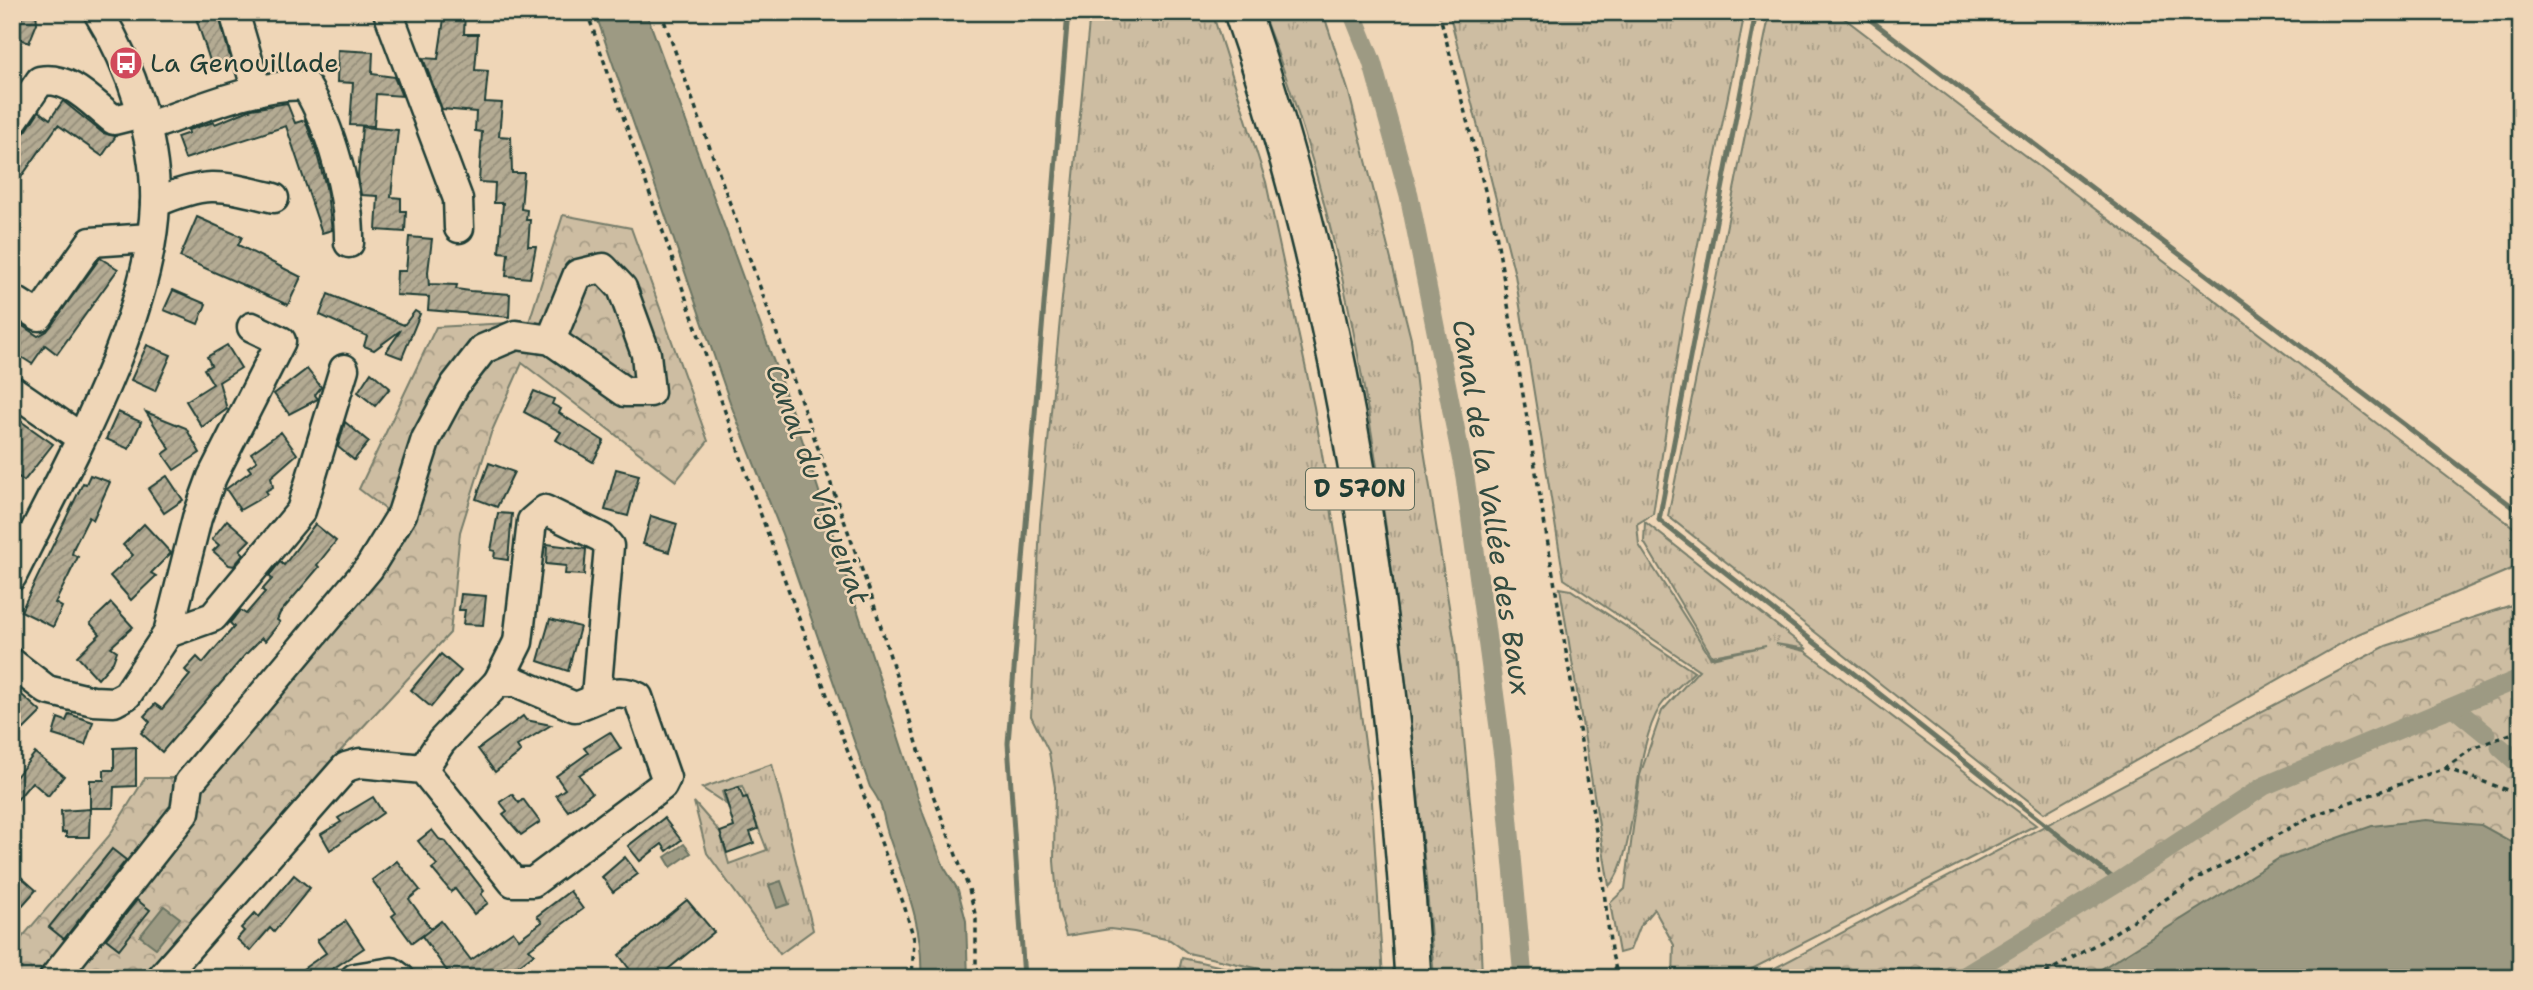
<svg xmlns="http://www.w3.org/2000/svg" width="2533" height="990" viewBox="0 0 2533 990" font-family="'Shantell Sans',sans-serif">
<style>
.grass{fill:url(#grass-tufts);stroke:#767d6b;stroke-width:2}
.park{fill:url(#park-crowns);stroke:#767d6b;stroke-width:2}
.water{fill:#9d9a83;stroke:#6b7563;stroke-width:2}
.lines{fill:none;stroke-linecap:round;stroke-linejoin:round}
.stream{stroke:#6b7563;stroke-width:5}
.canal{stroke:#9d9a83;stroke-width:19}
.building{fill:url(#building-hatch);stroke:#1f3d34;stroke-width:2}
.minor-casing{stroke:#1f3d34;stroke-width:33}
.major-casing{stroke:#1f3d34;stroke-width:40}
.path{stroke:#1f3d34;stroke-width:3.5;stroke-dasharray:5 5;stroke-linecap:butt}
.minor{stroke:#efd6b7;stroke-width:28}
.major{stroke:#efd6b7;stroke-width:35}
.labels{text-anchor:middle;stroke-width:5;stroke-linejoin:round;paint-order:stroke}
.shield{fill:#efd6b7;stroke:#5d6b5b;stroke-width:2}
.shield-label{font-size:24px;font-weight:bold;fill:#1f3d34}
.poi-label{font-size:26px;fill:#1f3d34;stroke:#efd6b7;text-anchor:start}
.water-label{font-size:28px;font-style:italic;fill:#324b40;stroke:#efd6b7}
</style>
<defs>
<pattern id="grass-tufts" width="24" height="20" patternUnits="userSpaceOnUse" patternTransform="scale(1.75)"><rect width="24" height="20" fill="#cdbda2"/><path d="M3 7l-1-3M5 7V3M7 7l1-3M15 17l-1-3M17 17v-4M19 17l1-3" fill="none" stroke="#a69b85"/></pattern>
<pattern id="park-crowns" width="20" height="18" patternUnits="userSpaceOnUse" patternTransform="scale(1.75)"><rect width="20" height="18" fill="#cdbda2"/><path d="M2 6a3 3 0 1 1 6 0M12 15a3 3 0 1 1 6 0" fill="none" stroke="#a69b85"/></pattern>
<pattern id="building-hatch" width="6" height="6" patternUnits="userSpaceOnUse" patternTransform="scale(1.75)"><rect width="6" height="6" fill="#b4ab93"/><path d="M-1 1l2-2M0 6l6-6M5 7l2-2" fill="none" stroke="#928c79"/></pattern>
</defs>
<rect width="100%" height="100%" fill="#efd6b7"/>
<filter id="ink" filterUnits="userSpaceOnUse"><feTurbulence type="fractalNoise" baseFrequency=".0143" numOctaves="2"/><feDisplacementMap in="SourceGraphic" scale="14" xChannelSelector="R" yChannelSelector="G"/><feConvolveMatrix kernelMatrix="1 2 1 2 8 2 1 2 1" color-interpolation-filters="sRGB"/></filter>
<g filter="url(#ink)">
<!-- grass -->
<g class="grass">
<polygon points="1090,12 1212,12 1266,182 1314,407 1340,561 1371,787 1383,978 1301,978 1188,953 1170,940 1134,932 1110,929 1066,936 1058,908 1054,861 1055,787 1049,752 1031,716 1040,524"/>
<path d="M1262,12H1323L1349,93L1411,339L1424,450L1455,644L1479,896L1482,978H1434C1425,853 1412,729 1396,604C1371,404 1337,201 1262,12Z"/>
<polygon points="1449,12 1745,12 1683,318 1653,514 1637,524 1639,545 1711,658 1766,646 1712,656 1644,542 1645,522 1807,649 1776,644 1805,651 2036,825 1734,978 1673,978 1674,945 1654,909 1639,927 1630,950 1619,953 1610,903 1625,889 1640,775 1662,711 1699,670 1564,579 1515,275"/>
<polygon points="1770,12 1836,12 2521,533 2521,565 2358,634 2044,813 1668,516"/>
<path d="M1560,588L1571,590L1694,672C1683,683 1669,694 1660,707C1632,751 1637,859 1609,886Z"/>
<polygon points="772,764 813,930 780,954 707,853 694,802 720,832 729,864 767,850 742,786 722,792 726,804 702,788"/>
</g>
<!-- park -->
<g class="park">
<polygon points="563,215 631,228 708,441 676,481 522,363 491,433 460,532 450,633 335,757 153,978 12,978 12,949 109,836 145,778 174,778 368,549 389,512 359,489 436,327 529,322"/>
<polygon points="2521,602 2521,978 1756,978 2386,646"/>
<polygon points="1182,958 1273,978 1177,978"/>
</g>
<!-- water -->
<g class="water">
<path d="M595,12H646L802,439L924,816L944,867L958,890L966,921L968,978H921C924,927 905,884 889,837C881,814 886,809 870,787L782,534L731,405Z"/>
<polygon points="2425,820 2481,825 2521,847 2521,978 2087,978 2278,859 2372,826"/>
<polygon points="684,844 691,853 671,867 665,857"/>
<polygon points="781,881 789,904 777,908 769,885"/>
<polygon points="164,906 180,918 156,948 140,936"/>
</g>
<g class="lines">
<!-- stream -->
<g class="stream">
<polyline points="1756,12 1659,520 2118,882"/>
<polyline points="1860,12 2521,513"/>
<polyline points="1024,978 1008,743 1068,12"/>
</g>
<!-- canal -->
<g class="canal">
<polyline points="1352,12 1372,62 1409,195 1465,477 1503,757 1523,978"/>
<polyline points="2453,707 2486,734"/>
<polyline points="2500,747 2521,766"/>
<polyline points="1961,978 2118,882 2264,786 2521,678"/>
</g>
</g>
<!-- building -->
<g class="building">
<polygon points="24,12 36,12 37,23 29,43 13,36"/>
<polygon points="194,12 218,12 231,61 212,67"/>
<polygon points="445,12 465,12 464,34 478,34 475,70 488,71 485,102 502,103 499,136 511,137 512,173 524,173 521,209 527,210 526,220 530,220 528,246 536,246 530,278 506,276 508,253 499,252 503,203 494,203 495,183 479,182 482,132 475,131 476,112 442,109 423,58 438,59"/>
<polygon points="338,50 373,52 372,74 394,77 402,96 376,94 374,126 350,125 353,83 337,82"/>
<polygon points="63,101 103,133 116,136 102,156 58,125 12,190 12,143 26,131 39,111 50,119"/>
<polygon points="287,103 295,123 305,120 315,147 326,187 332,230 322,233 286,126 185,159 177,137 189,133 188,130 214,122 215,124 252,109"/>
<polygon points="362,127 398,130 391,197 401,198 401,211 406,211 405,232 376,230 378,196 361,195 358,176"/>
<polygon points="197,217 242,237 238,245 301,277 288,305 180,257"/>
<polygon points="409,237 432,239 428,272 429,287 429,284 457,285 456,289 470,291 510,294 509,317 428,310 429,297 396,295 397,271 406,271"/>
<polygon points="100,258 118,269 57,354 45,345 32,364 12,351 12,319 38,336 47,331"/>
<polygon points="173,290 206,304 198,324 164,310"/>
<polygon points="328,294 404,325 415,311 420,314 402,358 386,352 401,330 374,350 364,346 367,336 320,315"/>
<polygon points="147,345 171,355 155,391 131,380"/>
<polygon points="227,345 241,368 219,382 227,409 202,427 186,401 213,384 204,369 211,365 207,357"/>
<polygon points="307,369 321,387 315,395 318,399 289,414 274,394"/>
<polygon points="371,372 390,388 375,406 358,392"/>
<polygon points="534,391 554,399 552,404 561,409 559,413 604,441 593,462 556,440 561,432 524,412"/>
<polygon points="118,412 141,422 129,449 106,439"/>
<polygon points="146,412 186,428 200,453 174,470 163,454 170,449"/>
<polygon points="12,415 53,444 24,481 12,472"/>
<polygon points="345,422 369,442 354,460 338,447"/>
<polygon points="281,432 297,454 271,477 273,487 266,491 268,494 240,510 226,489 251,471 248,467 257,461 251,453"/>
<polygon points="489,463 514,472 497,507 476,499"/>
<polygon points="616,469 639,475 628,516 605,510"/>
<polygon points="90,475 110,482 93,520 89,517 74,547 72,554 78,557 55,603 62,607 53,627 21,611 83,483 86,484"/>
<polygon points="167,476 183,500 164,513 148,489"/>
<polygon points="498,513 512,514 508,560 494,558 495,551 491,550"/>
<polygon points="651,516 677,524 669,552 643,544"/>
<polygon points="227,520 250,540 240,550 244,554 234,566 229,565 213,551 219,545 212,539"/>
<polygon points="144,524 171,553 151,573 156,576 131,600 110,576 133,555 123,545"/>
<polygon points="315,524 336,541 317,565 319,567 280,613 277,620 280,622 265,641 262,638 245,655 162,752 141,733 150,722 144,716 155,704 162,709 190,675 185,670 197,657 203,663 213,651 234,627 230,623 240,610 246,614 265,592 262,590 272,579 269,576 280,562 284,565"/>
<polygon points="547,544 586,549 584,575 565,574 566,566 546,564"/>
<polygon points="461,594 486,596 483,625 463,624 465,610 459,610"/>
<polygon points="111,603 133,627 111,647 117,651 113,662 98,679 77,656 100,634 90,623"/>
<polygon points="550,619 580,627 568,671 538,661"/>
<polygon points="441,654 461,671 431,707 411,690"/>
<polygon points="22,695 41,712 24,729 12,724 12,705"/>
<polygon points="69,714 93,722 85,745 53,735 58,718 66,721"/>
<polygon points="523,716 526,720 551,725 517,746 521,752 495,772 478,749"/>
<polygon points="610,732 621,749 579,775 592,793 568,811 556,795 565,789 556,776 588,753 584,748"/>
<polygon points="136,747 136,786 114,787 113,808 90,808 90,780 104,780 104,770 114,770 114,748"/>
<polygon points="35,753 64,776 48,796 32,782 12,806 12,782"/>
<polygon points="739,787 743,798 747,797 758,829 750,832 754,843 727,853 720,832 734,827 724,792"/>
<polygon points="512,794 519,803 523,799 540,822 521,835 503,814 507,811 500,802"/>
<polygon points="373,797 383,813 330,850 321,834 341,822 338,818"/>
<polygon points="90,809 89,837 66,837 66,832 62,833 61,811"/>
<polygon points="664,818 681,840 667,851 662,844 640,861 628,846"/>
<polygon points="432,830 439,839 446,842 484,891 481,894 488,903 474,914 455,889 451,892 432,869 437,865 418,841"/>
<polygon points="112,849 126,860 64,939 49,927"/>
<polygon points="625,857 638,874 613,892 602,877"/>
<polygon points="397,861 420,890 409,899 431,929 441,921 471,960 513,931 519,939 542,922 537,916 570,891 583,909 529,949 534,954 502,978 452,978 422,936 430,930 412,943 392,916 396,913 372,880"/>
<polygon points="12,869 36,890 12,917"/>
<polygon points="294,875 310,888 274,932 270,928 250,951 237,939 244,931 241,928 255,913 259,917"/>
<polygon points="137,900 150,910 119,949 106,939"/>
<polygon points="687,900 714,932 657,978 636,978 619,955"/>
<polygon points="346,921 364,948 319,978 290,978 326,953 317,940"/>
</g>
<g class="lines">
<defs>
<g id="minor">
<polyline points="234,12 257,91"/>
<polyline points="388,12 458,199 459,228"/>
<path d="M12,122L40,81C69,75 92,103 114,120L142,113"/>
<path d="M146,127C190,113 262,81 306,86C331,127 350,196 349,243"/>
<path d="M155,203C207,180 220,185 274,198"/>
<polyline points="12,299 39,316 91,242 150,238"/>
<polyline points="12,390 80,437"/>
<path d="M12,576C65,469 150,324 155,204C157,141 131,65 98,12"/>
<polyline points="168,633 213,617 301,511 344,369"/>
<polyline points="12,663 47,690 93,701 114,702 127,695 168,633 197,518 212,477 281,341 252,327"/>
<polyline points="498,682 518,642 532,521 545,510 602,538 609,546 596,696"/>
<polyline points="54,978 185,812 189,783 369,568 402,514 426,439 455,385 483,349 516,335 551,340 625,392 650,392 646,354 622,288 603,268 578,274 551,340"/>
<path d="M161,978L346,767L360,763L423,769L513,882H533L662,786L666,778L638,697C614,685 598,700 575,707L516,682H498L441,742L423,769"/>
<polyline points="355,978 392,972 400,978"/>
</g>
<path id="major" d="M1242,12C1350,323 1392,651 1413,978"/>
</defs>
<!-- minor casing -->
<use href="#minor" class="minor-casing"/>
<!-- major casing -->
<use href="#major" class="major-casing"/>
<!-- path -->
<g class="path">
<polyline points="587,12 757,504 904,905 914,939 912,978"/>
<polyline points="661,12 872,598 933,795 969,889 976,918 976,978"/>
<polyline points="1439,12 1496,233 1599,849 1611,950 1618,978"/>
<polyline points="2445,768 2521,795"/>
<polyline points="2037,978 2100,942 2198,878 2312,816 2445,768 2473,748 2521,730"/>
</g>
<!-- minor -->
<use href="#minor" class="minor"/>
<!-- major -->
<use href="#major" class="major"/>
</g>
</g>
<!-- icons -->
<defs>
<symbol id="bus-disc" viewBox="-11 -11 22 22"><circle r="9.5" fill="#d1495b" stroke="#efd6b7"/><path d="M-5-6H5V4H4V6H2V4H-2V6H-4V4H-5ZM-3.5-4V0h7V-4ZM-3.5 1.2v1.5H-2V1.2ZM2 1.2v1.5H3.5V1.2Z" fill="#fff"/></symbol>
</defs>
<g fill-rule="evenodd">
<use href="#bus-disc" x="107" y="44" width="38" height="38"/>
</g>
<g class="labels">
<!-- shield labels -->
<rect class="shield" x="1306" y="468.5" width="108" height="41" rx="5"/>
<g class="shield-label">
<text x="1360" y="497">D 570N</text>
</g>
<!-- poi labels -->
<g class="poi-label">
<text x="150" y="72">La Genouillade</text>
</g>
<!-- water labels -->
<g class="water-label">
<text transform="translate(818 484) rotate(70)" y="10">Canal du Vigueirat</text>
<text transform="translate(1492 507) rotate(81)" y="10">Canal de la Vallée des Baux</text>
</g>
</g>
<!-- margin -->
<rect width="2533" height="990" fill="none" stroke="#efd6b7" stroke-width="42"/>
<rect x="21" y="21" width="2491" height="948" fill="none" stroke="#1f3d34" stroke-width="2.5" filter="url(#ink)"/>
</svg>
